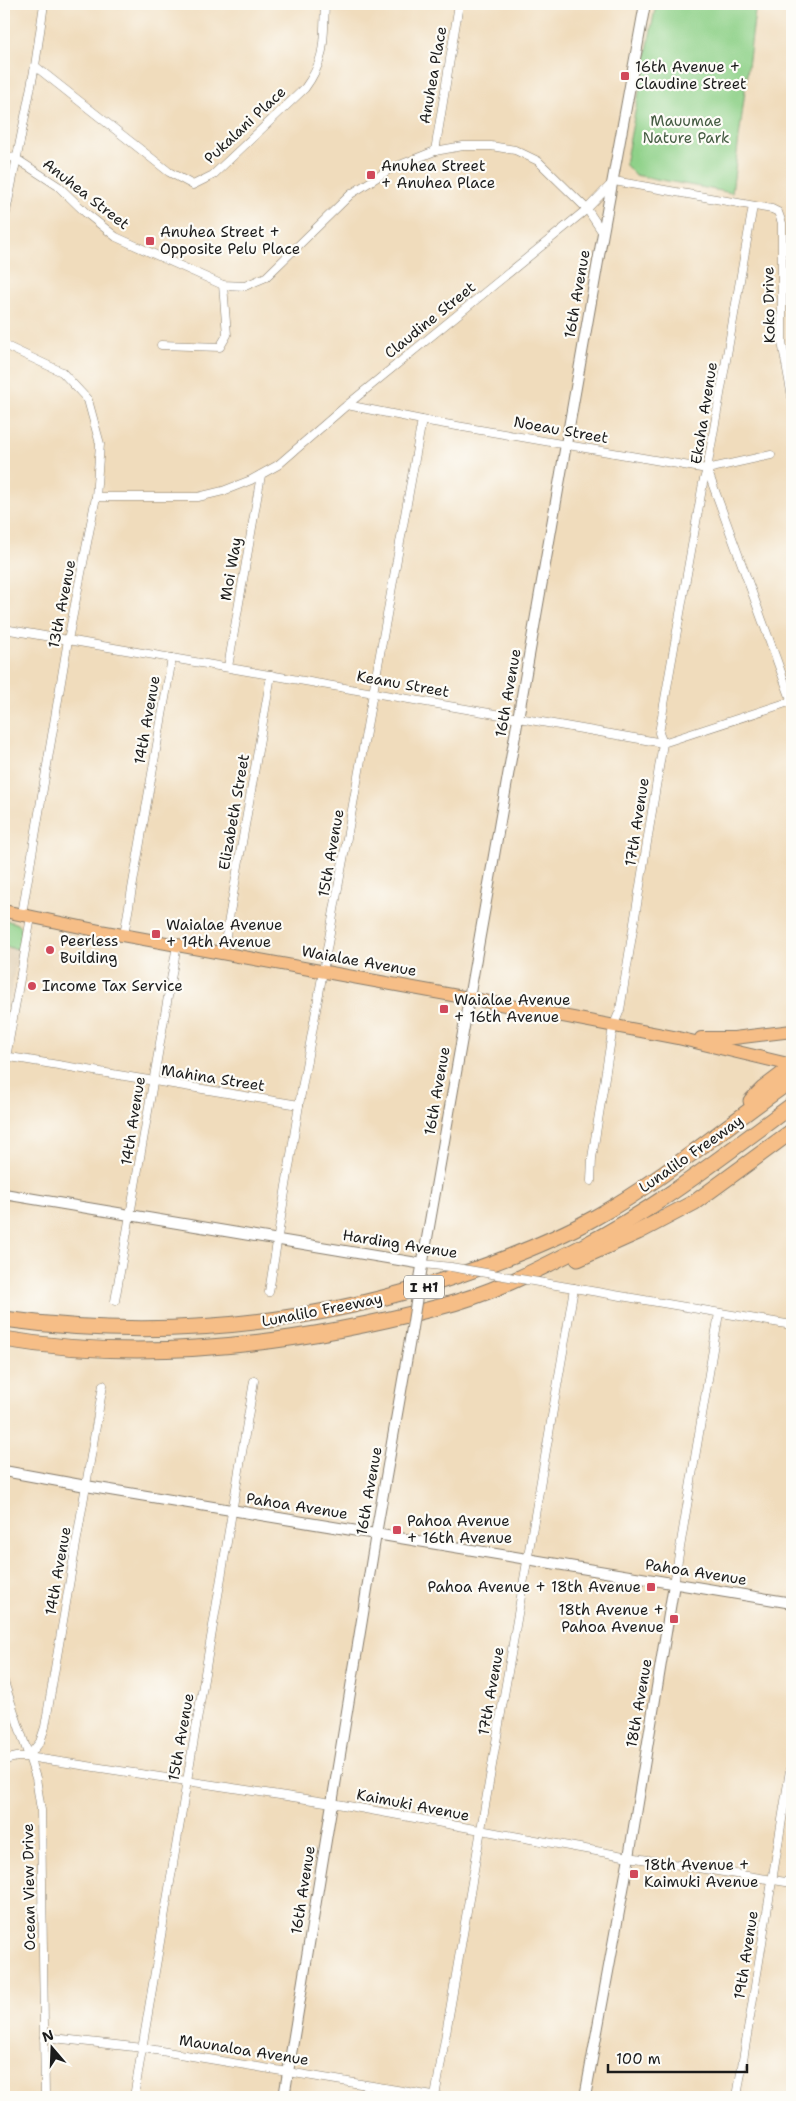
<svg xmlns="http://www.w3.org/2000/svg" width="796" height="2101" viewBox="0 0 796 2101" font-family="'Shantell Sans',sans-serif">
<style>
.built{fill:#dfcdb1}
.green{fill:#8fd189;stroke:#567652}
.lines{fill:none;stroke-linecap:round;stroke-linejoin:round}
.minor-casing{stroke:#867c6c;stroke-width:9}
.tertiary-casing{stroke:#867c6c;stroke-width:12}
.primary-casing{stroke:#867c6c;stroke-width:14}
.motorway-casing{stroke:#867c6c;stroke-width:17}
.minor{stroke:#fff;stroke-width:8}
.tertiary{stroke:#fff;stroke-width:10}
.primary{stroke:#f6be87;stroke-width:12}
.motorway{stroke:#f6be87;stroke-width:15}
.minor-bridge-casing{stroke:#867c6c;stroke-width:9;stroke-linecap:butt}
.tertiary-bridge-casing{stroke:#867c6c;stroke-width:12;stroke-linecap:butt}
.minor-bridge{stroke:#fff;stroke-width:8}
.tertiary-bridge{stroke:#fff;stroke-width:10}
.poi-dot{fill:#d1495b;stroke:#fdfcf7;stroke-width:2}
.labels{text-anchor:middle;stroke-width:4.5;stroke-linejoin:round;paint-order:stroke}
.shield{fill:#fdfcf7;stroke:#605f5e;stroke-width:1}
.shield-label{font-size:14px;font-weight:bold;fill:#1c1c1c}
.poi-label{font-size:15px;fill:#1c1c1c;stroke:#fdfcf7;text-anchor:start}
.street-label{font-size:15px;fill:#1c1c1c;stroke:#fdfcf7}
.park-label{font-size:15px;fill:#445b42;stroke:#fdfcf7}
</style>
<rect width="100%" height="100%" fill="#fdfcf7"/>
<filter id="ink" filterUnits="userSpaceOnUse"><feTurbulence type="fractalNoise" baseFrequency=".02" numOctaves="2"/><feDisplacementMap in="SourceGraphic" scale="10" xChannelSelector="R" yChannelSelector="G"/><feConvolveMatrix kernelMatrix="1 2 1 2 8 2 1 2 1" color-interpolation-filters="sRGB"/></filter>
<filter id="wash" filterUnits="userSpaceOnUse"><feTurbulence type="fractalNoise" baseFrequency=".0096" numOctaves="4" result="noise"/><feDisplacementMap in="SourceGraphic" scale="20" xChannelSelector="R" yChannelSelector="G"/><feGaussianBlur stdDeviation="1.12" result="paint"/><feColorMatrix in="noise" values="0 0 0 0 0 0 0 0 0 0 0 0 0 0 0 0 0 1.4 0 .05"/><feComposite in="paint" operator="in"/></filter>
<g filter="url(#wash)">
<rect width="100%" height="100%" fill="#f0dcbc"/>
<!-- built -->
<polygon class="built" points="4,920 17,923 21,931 4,1037"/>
<!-- green -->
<g class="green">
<polygon points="656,4 756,4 732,193 635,175 625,164"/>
<path d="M4,920C26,924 22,930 19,949L4,947Z"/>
</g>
</g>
<g filter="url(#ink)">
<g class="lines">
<defs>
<g id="minor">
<path d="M35,66L169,172L193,185L213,175L305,88C327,58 323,39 325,4"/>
<polyline points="435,151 459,4"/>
<polyline points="4,156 15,158 58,186 86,213 116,237 223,285 245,286 266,277 351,194 390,169 435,151 463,146 491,146 515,150 538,161 587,209 603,233"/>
<polyline points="753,206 707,469 792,702"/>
<polyline points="4,222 35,66 44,4"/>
<polyline points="4,345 62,372 88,400 100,444 96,497 68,640 22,914"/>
<polyline points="161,345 220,347 227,335 223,285"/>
<polyline points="347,405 422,420 707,469 771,455"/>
<polyline points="96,497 198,497 223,491 251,480 278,465 347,405 587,209 614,181 772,209 778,212 782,223 782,342 792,397"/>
<polyline points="4,629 663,743 792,701"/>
<polyline points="228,667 261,475"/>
<polyline points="124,935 172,658"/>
<polyline points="223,953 271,675"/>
<polyline points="4,1056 299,1105"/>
<polyline points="4,1069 31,917"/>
<polyline points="591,1181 592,1158 613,1027 620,1010 663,743 659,733 703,483 707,469"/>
<polyline points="423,1264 451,1267"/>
<polyline points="544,1283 792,1325"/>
<polyline points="269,1292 299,1105 422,420"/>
<polyline points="115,1301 177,945"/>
<polyline points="674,1584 719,1313"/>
<polyline points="4,1682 36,1778 41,1810 45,2097"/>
<polyline points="28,1757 40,1742 45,1727 103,1385"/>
<polyline points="4,1760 17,1757 28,1757 332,1803 629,1857 792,1883"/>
<polyline points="44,2037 143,2048 439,2097"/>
<polyline points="134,2097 254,1381"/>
<polyline points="435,2097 574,1288"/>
<polyline points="737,2097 792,1758"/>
</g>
<g id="tertiary">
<polyline points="4,1194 423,1264"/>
<polyline points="419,1284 603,233 645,4"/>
<polyline points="4,1471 86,1486 792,1603"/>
<polyline points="284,2097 376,1534 411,1334"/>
<polyline points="585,2097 629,1857 674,1584"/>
</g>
<g id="primary">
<polyline points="4,911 100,931 463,997 678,1038 792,1065"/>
<polyline points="701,1038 734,1038 792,1031"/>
</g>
<g id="motorway">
<polyline points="751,1101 763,1089 792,1067"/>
<polyline points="578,1259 638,1232 695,1202 792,1131"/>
<path d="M4,1319C162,1341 312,1326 462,1274C509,1258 553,1241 596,1217C666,1178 726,1125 792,1080"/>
<path d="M4,1339C148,1364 298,1344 439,1307C488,1295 536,1271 580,1248C656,1209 724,1155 792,1105"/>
</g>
</defs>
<!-- minor casing -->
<use href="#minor" class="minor-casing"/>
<!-- tertiary casing -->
<use href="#tertiary" class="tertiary-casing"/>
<!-- primary casing -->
<use href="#primary" class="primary-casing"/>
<!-- motorway casing -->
<use href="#motorway" class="motorway-casing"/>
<!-- minor -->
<use href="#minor" class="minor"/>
<!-- tertiary -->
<use href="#tertiary" class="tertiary"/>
<!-- primary -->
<use href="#primary" class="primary"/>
<!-- motorway -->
<use href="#motorway" class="motorway"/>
<defs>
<polyline id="minor-bridge" points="451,1267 544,1283"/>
<polyline id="tertiary-bridge" points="411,1334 419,1284"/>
</defs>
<!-- minor-bridge casing -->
<use href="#minor-bridge" class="minor-bridge-casing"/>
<!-- tertiary-bridge casing -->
<use href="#tertiary-bridge" class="tertiary-bridge-casing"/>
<!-- minor-bridge -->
<use href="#minor-bridge" class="minor-bridge"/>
<!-- tertiary-bridge -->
<use href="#tertiary-bridge" class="tertiary-bridge"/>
</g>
</g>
<!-- markers -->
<g class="poi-dot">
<rect x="620" y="71" width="10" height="10" rx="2.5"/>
<rect x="366" y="170" width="10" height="10" rx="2.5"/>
<rect x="145" y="236" width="10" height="10" rx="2.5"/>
<rect x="151" y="929" width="10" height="10" rx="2.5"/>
<circle cx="50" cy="950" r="5"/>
<circle cx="32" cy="986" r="5"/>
<rect x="439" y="1004" width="10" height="10" rx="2.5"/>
<rect x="392" y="1525" width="10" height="10" rx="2.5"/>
<rect x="646" y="1582" width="10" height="10" rx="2.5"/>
<rect x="669" y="1614" width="10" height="10" rx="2.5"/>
<rect x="629" y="1869" width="10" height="10" rx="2.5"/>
</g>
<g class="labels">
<!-- shield labels -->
<rect class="shield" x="404" y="1275.5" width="40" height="23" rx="4"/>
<g class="shield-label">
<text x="424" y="1292">I H1</text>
</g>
<!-- poi labels -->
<g class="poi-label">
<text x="635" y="72">16th Avenue +<tspan x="635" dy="17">Claudine Street</tspan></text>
<text x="381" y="171">Anuhea Street<tspan x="381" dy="17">+ Anuhea Place</tspan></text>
<text x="160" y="237">Anuhea Street +<tspan x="160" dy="17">Opposite Pelu Place</tspan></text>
<text x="166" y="930">Waialae Avenue<tspan x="166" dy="17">+ 14th Avenue</tspan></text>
<text x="60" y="946">Peerless<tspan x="60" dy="17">Building</tspan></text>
<text x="42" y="991">Income Tax Service</text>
<text x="454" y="1005">Waialae Avenue<tspan x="454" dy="17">+ 16th Avenue</tspan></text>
<text x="407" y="1526">Pahoa Avenue<tspan x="407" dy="17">+ 16th Avenue</tspan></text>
<text x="641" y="1592" text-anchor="end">Pahoa Avenue + 18th Avenue</text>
<text x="664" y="1615" text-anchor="end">18th Avenue +<tspan x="664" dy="17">Pahoa Avenue</tspan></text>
<text x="644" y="1870">18th Avenue +<tspan x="644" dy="17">Kaimuki Avenue</tspan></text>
</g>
<!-- street labels -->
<g class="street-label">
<text transform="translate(433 75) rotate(-80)" y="5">Anuhea Place</text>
<text transform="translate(245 125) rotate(-43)" y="5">Pukalani Place</text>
<text transform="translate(86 194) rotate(38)" y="5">Anuhea Street</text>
<text transform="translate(577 294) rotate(-80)" y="5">16th Avenue</text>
<text transform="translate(769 305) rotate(-91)" y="5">Koko Drive</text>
<text transform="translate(430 320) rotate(-39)" y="5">Claudine Street</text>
<text transform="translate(704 413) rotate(-81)" y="5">Ekaha Avenue</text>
<text transform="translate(561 430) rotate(10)" y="5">Noeau Street</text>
<text transform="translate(231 569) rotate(-80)" y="5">Moi Way</text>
<text transform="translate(62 604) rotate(-79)" y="5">13th Avenue</text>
<text transform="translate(403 684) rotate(10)" y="5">Keanu Street</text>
<text transform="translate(508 693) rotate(-80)" y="5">16th Avenue</text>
<text transform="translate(147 720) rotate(-80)" y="5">14th Avenue</text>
<text transform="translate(234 812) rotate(-80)" y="5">Elizabeth Street</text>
<text transform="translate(637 822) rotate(-81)" y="5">17th Avenue</text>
<text transform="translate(331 853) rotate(-80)" y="5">15th Avenue</text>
<text transform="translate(359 961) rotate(10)" y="5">Waialae Avenue</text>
<text transform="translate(213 1078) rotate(9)" y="5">Mahina Street</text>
<text transform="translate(437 1091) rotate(-80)" y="5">16th Avenue</text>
<text transform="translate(133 1121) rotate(-81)" y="5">14th Avenue</text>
<text transform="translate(691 1154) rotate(-35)" y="5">Lunalilo Freeway</text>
<text transform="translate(400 1244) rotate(9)" y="5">Harding Avenue</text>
<text transform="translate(322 1310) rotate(-11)" y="5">Lunalilo Freeway</text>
<text transform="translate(369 1491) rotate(-80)" y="5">16th Avenue</text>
<text transform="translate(297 1506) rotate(9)" y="5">Pahoa Avenue</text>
<text transform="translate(58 1571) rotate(-80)" y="5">14th Avenue</text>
<text transform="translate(696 1572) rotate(9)" y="5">Pahoa Avenue</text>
<text transform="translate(491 1691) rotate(-80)" y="5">17th Avenue</text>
<text transform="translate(639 1703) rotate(-80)" y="5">18th Avenue</text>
<text transform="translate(181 1737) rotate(-80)" y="5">15th Avenue</text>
<text transform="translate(413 1805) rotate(11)" y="5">Kaimuki Avenue</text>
<text transform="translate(29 1887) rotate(-91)" y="5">Ocean View Drive</text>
<text transform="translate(303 1890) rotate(-81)" y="5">16th Avenue</text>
<text transform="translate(746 1955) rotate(-81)" y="5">19th Avenue</text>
<text transform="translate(244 2050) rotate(9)" y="5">Maunaloa Avenue</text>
</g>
<!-- park labels -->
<g class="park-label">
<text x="686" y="126">Mauumae<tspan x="686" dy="17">Nature Park</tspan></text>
</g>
</g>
<!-- margin -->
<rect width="796" height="2101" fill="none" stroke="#fdfcf7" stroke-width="20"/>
<!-- north arrow -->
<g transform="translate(52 2048) rotate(341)" stroke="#fdfcf7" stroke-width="4" paint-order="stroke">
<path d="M0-4L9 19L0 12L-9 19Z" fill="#1c1c1c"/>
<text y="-8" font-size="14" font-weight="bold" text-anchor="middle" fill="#1c1c1c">N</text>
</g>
<!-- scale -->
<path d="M608 2064v8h139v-8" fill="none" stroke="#1c1c1c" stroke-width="2.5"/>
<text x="616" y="2064" font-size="15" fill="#1c1c1c" stroke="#fdfcf7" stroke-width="4" paint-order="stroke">100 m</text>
</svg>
